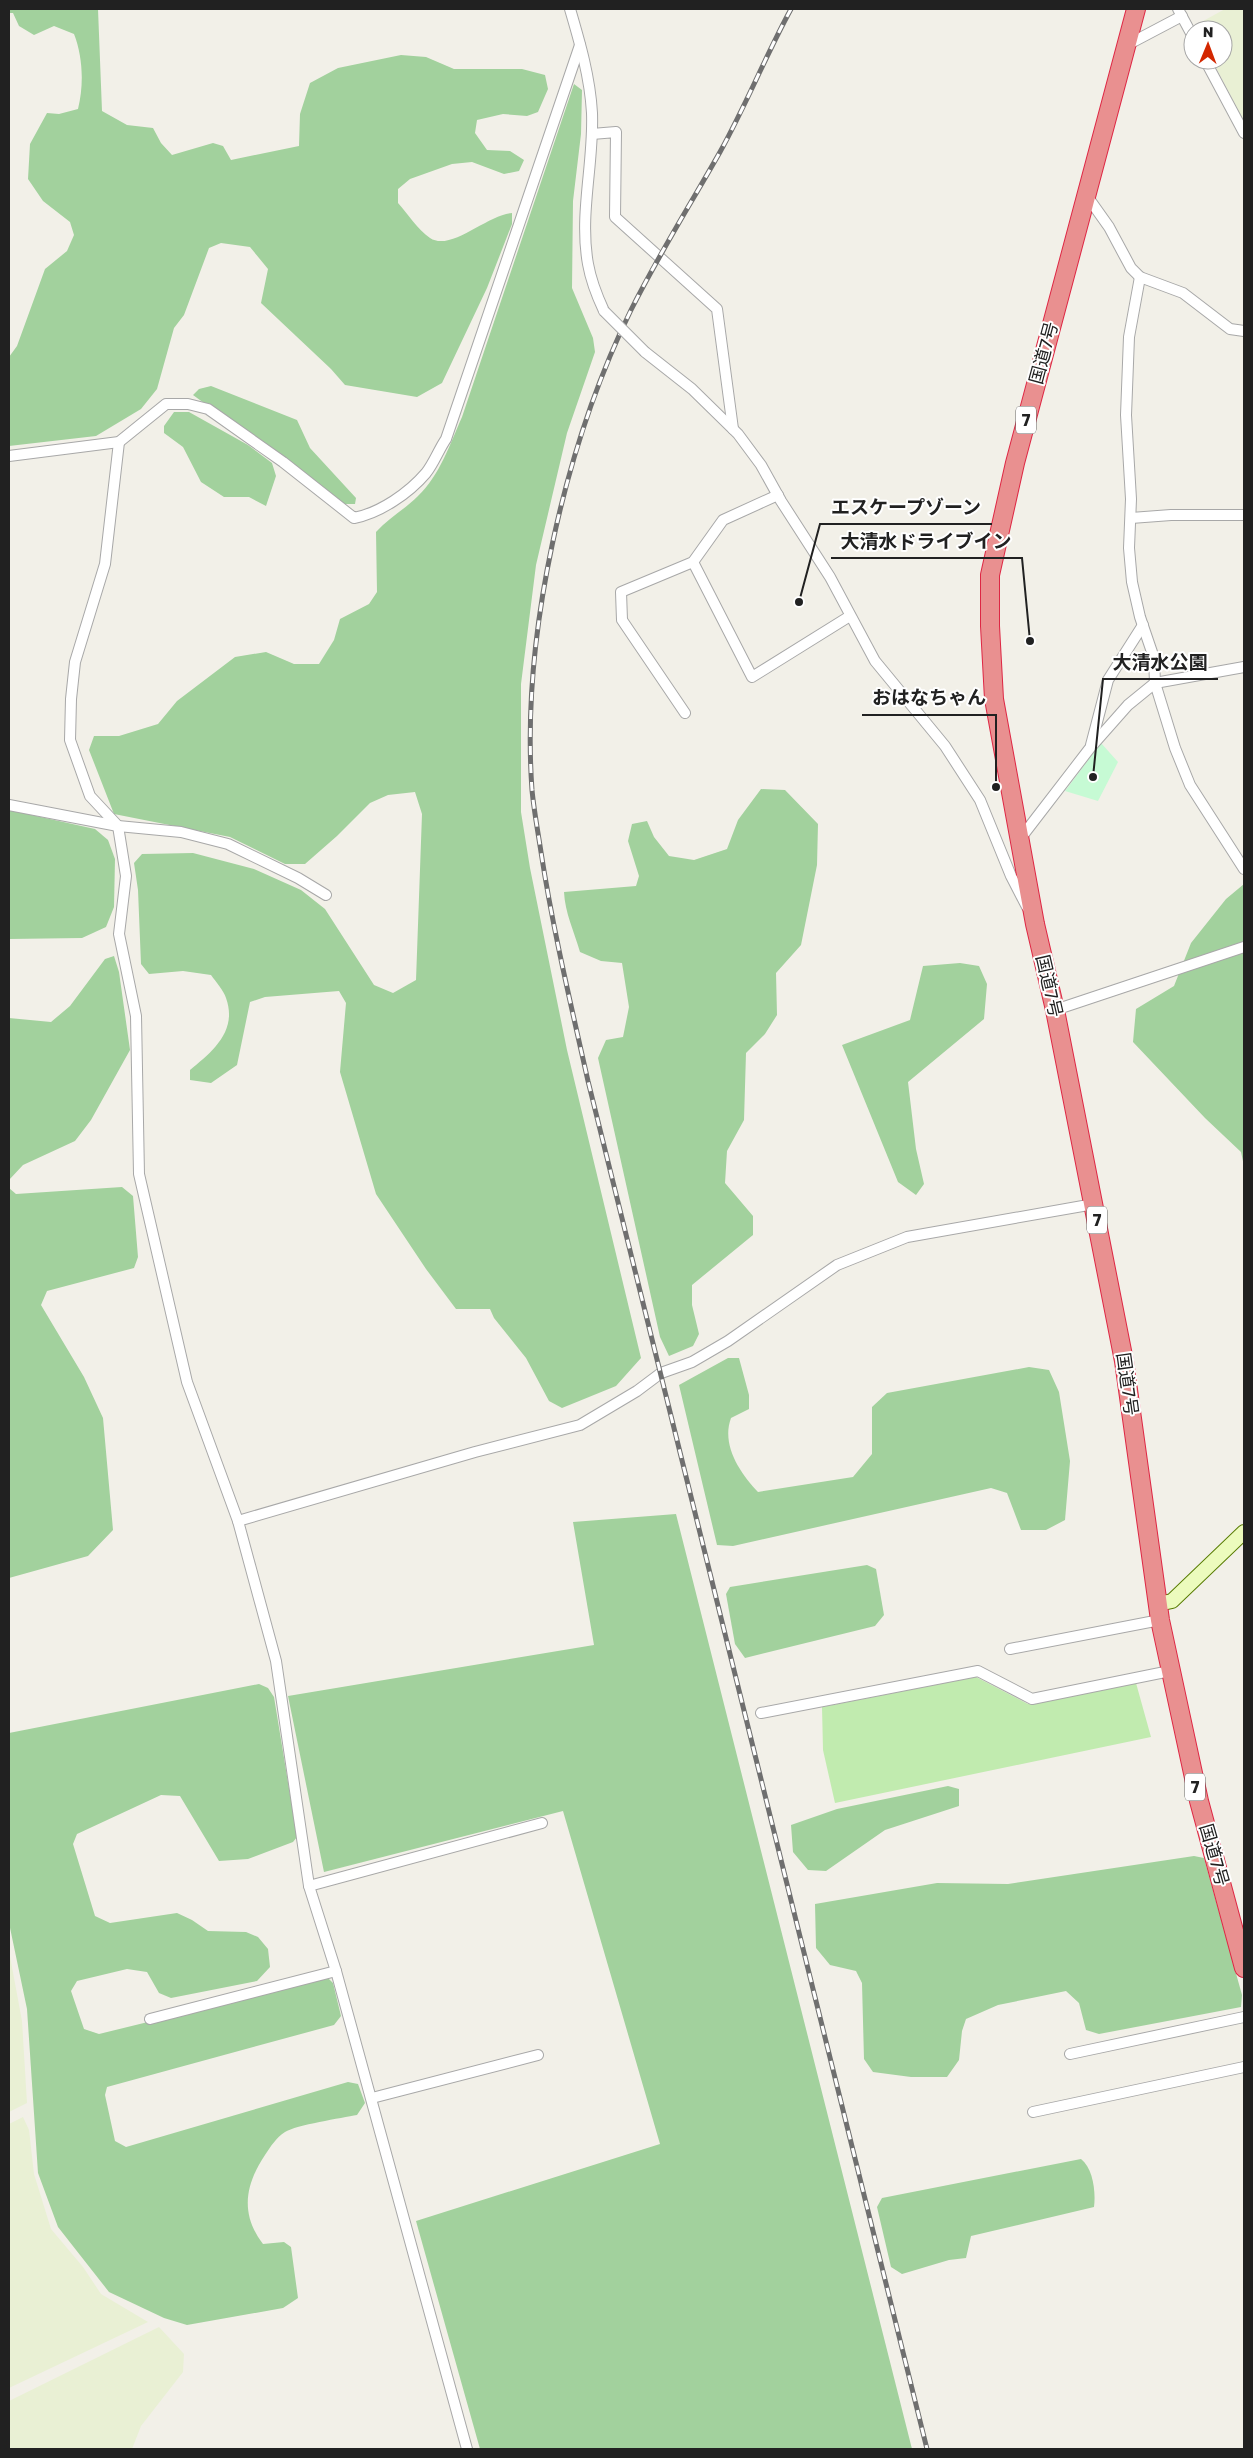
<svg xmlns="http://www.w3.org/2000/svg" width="1253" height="2458" viewBox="0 0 1253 2458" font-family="'Golos Text','Noto Sans JP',sans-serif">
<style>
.farmland{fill:#e9f0d4}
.grass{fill:#c1ebaf}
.forest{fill:#a2d19d}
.park{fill:#c6fad4}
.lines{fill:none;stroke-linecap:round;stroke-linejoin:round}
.street-casing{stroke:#a8a8a8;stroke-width:12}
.secondary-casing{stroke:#597d04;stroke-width:16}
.highway-casing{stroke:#de2744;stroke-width:20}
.street{stroke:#fff;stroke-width:10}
.secondary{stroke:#ecfbbd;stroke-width:14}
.highway{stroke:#e99090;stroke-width:18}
.rail-casing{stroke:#6f6f6f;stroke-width:5}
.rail{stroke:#fff;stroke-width:3;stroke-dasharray:9;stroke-linecap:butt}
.street-bridge-casing{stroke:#a8a8a8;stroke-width:12;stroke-linecap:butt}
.street-bridge{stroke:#fff;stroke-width:10}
.labels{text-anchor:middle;stroke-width:4;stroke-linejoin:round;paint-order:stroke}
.shield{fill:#fff;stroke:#646464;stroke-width:1}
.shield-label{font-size:16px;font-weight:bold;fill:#212121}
.street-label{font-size:18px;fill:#212121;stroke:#fff}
.leader{fill:none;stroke:#212121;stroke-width:2}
.callout-dot{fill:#212121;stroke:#fff;stroke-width:2}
.callout-label{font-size:19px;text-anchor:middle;font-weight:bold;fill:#212121;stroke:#fff;stroke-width:4;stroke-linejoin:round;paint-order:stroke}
</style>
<rect width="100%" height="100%" fill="#f2f0e8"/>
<!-- farmland -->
<g class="farmland">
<polygon points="1225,9 1244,9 1244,121 1212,60 1223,60 1223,30 1196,30 1194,26"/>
<polygon points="9,1951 22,2021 27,2103 9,2112"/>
<polygon points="23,2117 29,2130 34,2174 51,2229 83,2267 101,2294 148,2322 9,2388 9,2124"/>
<polygon points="159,2327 184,2354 183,2372 141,2426 132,2449 9,2449 9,2401"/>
</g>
<!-- grass -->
<polygon class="grass" points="976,1677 1028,1704 1136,1683 1151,1737 835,1803 823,1750 822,1707"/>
<!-- forest -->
<g class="forest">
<path d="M9,9H98L102,111L127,125L153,128L161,143L172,155L213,143L223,146L231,160L299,146L300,114L310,83L338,68L401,55L426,57L454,69H522L545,75L548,89L538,112L527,116L503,114L477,120L475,133L487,150L510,151L524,160L519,171L504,174L472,162L452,164L410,179L398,189V203C407,213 418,230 430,238C451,252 488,214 512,213V224L487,288L442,383L417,397L345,385L331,369L261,303L268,269L250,247L221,243L209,248L184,315L174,328L157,389L141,409L96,436L9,446V357L17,346L45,269L67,251L74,235L70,222L43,201L28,179L30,144L47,113L59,114L78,109C84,85 83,57 74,34L54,26L34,35L19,26L13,13H9Z"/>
<path d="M574,84L582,90L581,134L573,201L572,288L593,338L595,352L567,433L536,565L521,684V812L530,868L567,1050L641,1358L616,1386L562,1408L549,1401L526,1358L494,1318L490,1309H456L426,1269L376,1194L340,1072L346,1003L339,991L265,997L250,1002L237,1065L211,1083L190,1080V1070C212,1052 238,1031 226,998C224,991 216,982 211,975L183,971L149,974L141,964L138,890L134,863L142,854L193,853L254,869L301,890L325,909L374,985L393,993L416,980L422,814L415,792L388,795L370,803L337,836L305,864H285L230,837L114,814L89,750L94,736H119L158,724L177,701L235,657L266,652L294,664H319L334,640L340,619L369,604L377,592L376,532C389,518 405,509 418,496C440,475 450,444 462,417Z"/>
<polygon points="211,386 297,420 310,448 356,498 355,504 342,504 193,395 199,389"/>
<polygon points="174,412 189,412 248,445 272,463 276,476 266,506 249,497 224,497 201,482 183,447 164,433 164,426"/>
<path d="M761,789L785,790L818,824L817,865L801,945L776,973L777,1015L765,1034L746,1053L744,1120L727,1151L725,1183L753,1216V1235L692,1285V1305L699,1334L693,1346L669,1356L660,1337L598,1058L606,1040L623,1037L629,1007L622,963L601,961L580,952C574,931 565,913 564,892L636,886L639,876L628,841L632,824L647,821L654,837L669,856L694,860L727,849L738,820Z"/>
<polygon points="9,810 95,829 108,840 115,859 114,907 106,927 82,938 9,939"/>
<polygon points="1244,884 1244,1166 1241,1152 1205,1118 1133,1042 1136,1009 1174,986 1191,943 1226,899"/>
<polygon points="114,956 119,972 130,1050 91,1120 75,1141 23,1165 9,1180 9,1018 51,1022 70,1006 105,959"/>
<polygon points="960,963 979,966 987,984 984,1019 908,1082 916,1149 924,1184 916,1195 898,1182 842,1045 910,1020 923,966"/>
<polygon points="122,1187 133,1196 138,1257 134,1268 47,1291 41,1305 84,1377 103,1418 113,1530 88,1556 9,1578 9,1188 16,1194"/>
<path d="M728,1358H739L749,1395V1409L731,1418C721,1445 740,1473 758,1492L853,1477L872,1454V1407L887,1393L1029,1367L1049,1370L1059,1392L1070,1461L1065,1520L1046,1530H1021L1007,1493L991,1488L733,1546L717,1545L679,1385Z"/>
<polygon points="676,1514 912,2449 480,2449 416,2221 660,2144 563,1811 324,1872 288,1696 594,1645 573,1522"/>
<polygon points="867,1565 876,1569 884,1615 875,1626 745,1658 735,1644 726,1594 730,1587"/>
<path d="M259,1684L268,1688L274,1697L297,1837L293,1842L248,1859L219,1861L180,1796L161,1795L77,1834L73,1844L95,1916L110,1923L177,1913L192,1920L208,1931L246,1932L258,1937L268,1949L270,1967L257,1981L171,1998L159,1993L147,1972L127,1969L77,1981L71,1991L84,2029L99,2034L328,1978L333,1983L341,2016L334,2025L107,2087L105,2095L115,2141L126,2147L348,2082L358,2084L365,2103L357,2115C342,2118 296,2125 285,2132C276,2138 271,2146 265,2155C245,2185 240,2214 263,2244L284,2242L291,2247L298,2298L283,2308L187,2325L164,2318L109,2292L58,2227L38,2173L27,2009L9,1923V1733Z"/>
<polygon points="948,1786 959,1789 959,1806 885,1830 826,1871 808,1870 793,1852 791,1825 837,1809"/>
<polygon points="1194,1856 1204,1858 1242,1995 1241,2007 1099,2034 1086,2030 1079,2003 1066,1991 998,2005 966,2019 962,2031 959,2060 947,2077 911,2077 873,2072 864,2059 862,1983 856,1971 830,1965 816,1948 815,1904 937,1883 1008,1884"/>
<path d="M1081,2159C1093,2168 1096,2192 1094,2207L971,2236L966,2258L949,2260L902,2274L891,2267L877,2207L882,2198Z"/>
</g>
<!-- park -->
<polygon class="park" points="1101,743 1118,762 1098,801 1065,791"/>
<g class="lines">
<defs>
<g id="street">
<path d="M570,9C580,43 590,77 592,113C594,163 579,214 588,264C591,281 597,296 604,311"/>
<polyline points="1178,9 1193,37"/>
<polyline points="1127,45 1182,16"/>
<polyline points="1205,60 1244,133"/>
<polyline points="592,134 616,132 615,217 717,309 733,429"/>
<polyline points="1087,196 1109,227 1131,268 1140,277 1183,293 1230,329 1244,331"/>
<polyline points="1140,277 1129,337 1126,415 1131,499 1129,548 1132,582 1140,617 1154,658 1155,683 1175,748 1190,785 1244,869"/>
<polyline points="645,352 692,389 738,434 761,465 781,501 830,577 875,661 945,746 980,800 1011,876 1027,907"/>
<polyline points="119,442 105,564 75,662 71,699 70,740 90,796 118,826 126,876 119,934 136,1016 139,1174 187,1382 238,1521 276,1661 309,1886 336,1971 467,2449"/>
<path d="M9,456L119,442L166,404H188L208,409L283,462L354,518C380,513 409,493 426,473C434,463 439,449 446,439L580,45"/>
<polyline points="1131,518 1171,515 1244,515"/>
<polyline points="693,562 752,677 850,616"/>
<polyline points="685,713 622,620 621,592 693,562 723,520 778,495"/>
<polyline points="1091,745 1108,680 1143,625"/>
<polyline points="9,805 118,826 181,832 228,844 298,878 326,895"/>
<polyline points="1020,839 1090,748 1128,705 1155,683 1244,667"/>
<polyline points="1055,1010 1244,947"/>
<polyline points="238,1521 475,1452 580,1425 637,1391 661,1373 692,1362 728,1341 837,1265 907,1237 1094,1204"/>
<polyline points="1010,1649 1160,1620"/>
<polyline points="761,1713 978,1671 1032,1699 1170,1671"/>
<polyline points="309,1886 542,1823"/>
<polyline points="150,2019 336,1971"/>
<polyline points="1070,2054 1244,2017"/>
<polyline points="372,2098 538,2055"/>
<polyline points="1033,2112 1244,2067"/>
</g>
<polyline id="secondary" points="1158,1604 1172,1601 1244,1532"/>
<polyline id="highway" points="1136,9 1015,463 990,575 990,626 994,699 1035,924 1055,1010 1124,1361 1160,1620 1199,1801 1244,1968"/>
</defs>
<!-- street casing -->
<use href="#street" class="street-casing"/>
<!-- secondary casing -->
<use href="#secondary" class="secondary-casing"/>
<!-- highway casing -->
<use href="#highway" class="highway-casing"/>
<!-- street -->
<use href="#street" class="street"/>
<!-- secondary -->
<use href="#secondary" class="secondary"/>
<!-- highway -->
<use href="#highway" class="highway"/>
<defs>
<path id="rail" d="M791,9C766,55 746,105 720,152C690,205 658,256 631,310C564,447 521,638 532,790C534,811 538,832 541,852C553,930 571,1005 588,1081L927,2449"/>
</defs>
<!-- rail casing -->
<use href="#rail" class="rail-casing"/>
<!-- rail -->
<use href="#rail" class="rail"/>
<defs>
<polyline id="street-bridge" points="604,311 645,352"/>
</defs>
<!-- street-bridge casing -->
<use href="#street-bridge" class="street-bridge-casing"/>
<!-- street-bridge -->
<use href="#street-bridge" class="street-bridge"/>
</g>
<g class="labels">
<!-- shield labels -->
<g class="shield">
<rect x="1016" y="406.5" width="20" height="27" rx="4"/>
<rect x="1087" y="1206.5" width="20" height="27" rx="4"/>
<rect x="1185" y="1773.5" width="20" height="27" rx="4"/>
</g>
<g class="shield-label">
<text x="1026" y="426">7</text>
<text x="1097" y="1226">7</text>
<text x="1195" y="1793">7</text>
</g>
<!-- street labels -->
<g class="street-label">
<text transform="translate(1044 353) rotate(-75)" y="6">国道7号</text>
<text transform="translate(1049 986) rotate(77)" y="6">国道7号</text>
<text transform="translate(1127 1384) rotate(82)" y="6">国道7号</text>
<text transform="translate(1214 1855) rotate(74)" y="6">国道7号</text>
</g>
</g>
<!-- callouts -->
<path class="leader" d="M799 602L820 524H992M1030 641L1022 558H831M1093 777L1103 679H1218M996 787L996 715H862"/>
<g class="callout-dot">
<circle cx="799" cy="602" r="5"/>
<circle cx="1030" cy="641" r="5"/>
<circle cx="1093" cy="777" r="5"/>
<circle cx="996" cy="787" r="5"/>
</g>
<g class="callout-label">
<text x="906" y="514">エスケープゾーン</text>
<text x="926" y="548">大清水ドライブイン</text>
<text x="1160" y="669">大清水公園</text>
<text x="929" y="704">おはなちゃん</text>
</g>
<!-- border -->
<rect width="1253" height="2458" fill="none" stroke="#212121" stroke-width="20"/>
<!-- north arrow -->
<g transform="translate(1208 45) rotate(1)"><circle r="24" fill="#ffffff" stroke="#a6a6a6"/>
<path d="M0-4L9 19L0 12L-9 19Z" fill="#d32700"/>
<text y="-8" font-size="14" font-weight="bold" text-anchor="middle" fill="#212121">N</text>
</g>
</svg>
